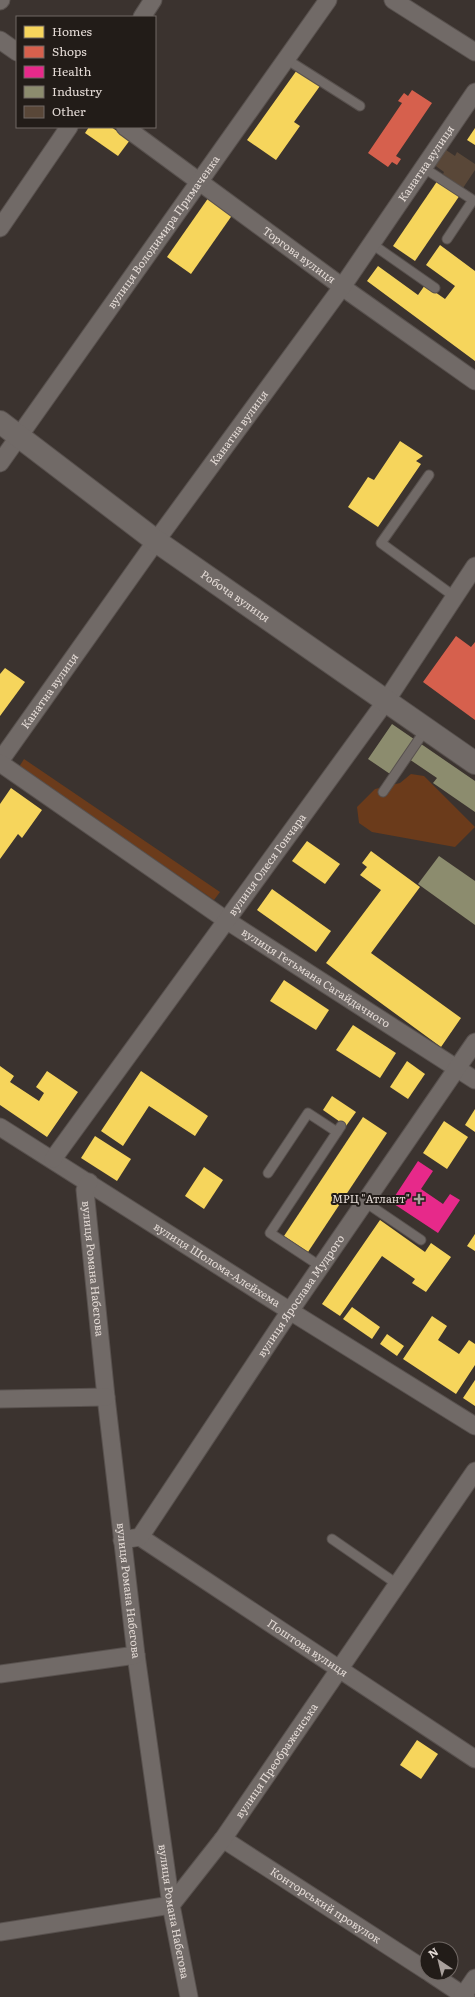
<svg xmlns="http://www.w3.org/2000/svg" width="475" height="1997" viewBox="0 0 475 1997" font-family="Literata,serif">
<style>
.green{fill:#6b3b1b}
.homes{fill:#f6d55c}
.shops{fill:#d6604d}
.health{fill:#e7298a}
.industry{fill:#8c8c6e}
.building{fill:#594738}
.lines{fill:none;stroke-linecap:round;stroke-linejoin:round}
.service-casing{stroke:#58514e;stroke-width:11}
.minor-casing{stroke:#58514e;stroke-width:19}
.tertiary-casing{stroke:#58514e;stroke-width:24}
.service{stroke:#716a67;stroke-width:9}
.minor{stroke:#716a67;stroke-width:17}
.tertiary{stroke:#716a67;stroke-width:22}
.poi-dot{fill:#a9a09c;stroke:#221c18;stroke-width:1.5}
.labels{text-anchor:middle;stroke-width:4;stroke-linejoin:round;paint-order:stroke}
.street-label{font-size:11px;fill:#e4dbd6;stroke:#221c18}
.poi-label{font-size:11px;fill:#e4dbd6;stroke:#221c18;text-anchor:end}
</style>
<rect width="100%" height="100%" fill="#3b332f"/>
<!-- green -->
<g class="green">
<polygon points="24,759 220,892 214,900 19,767"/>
<polygon points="411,774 424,776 475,827 455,847 372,832 359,823 357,807 375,789 400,783"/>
</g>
<!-- homes -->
<g class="homes">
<polygon points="297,70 320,86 294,122 300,126 276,160 247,140"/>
<polygon points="89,127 111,127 130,140 118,156 85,133"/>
<polygon points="475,128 475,145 467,140"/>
<polygon points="438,180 460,195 415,261 393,246"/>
<polygon points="209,197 233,214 191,274 167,257"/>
<polygon points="440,245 475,271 475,361 367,281 378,266 418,295 425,285 445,299 455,286 426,265"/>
<polygon points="400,441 423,456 416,461 421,464 378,527 348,507 368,477 374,480"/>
<polygon points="5,668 25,682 0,716 0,674"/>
<polygon points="11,788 42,810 22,838 18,834 0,859 0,804"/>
<polygon points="307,841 340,864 325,884 292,861"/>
<polygon points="371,851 420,887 371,953 461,1018 441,1047 326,963 381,890 360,875 367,867 362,863"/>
<polygon points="272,889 331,931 316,952 257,910"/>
<polygon points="284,980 329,1010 316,1030 270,1001"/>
<polygon points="353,1025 396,1053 380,1078 336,1050"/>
<polygon points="407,1061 425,1074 408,1099 390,1087"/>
<polygon points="0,1066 14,1076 10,1082 39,1101 44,1093 36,1087 47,1071 78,1092 47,1137 0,1105"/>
<polygon points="141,1071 208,1116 195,1136 149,1106 123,1146 101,1131"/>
<polygon points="332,1096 356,1112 346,1126 323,1110"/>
<polygon points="475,1109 475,1132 465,1125"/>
<polygon points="363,1117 387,1133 308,1252 284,1236"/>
<polygon points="444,1121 468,1137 447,1169 423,1153"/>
<polygon points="95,1136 131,1159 117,1181 81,1158"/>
<polygon points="204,1167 223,1180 204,1209 185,1196"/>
<polygon points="380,1220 425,1252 431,1243 451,1257 426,1292 412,1283 415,1279 382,1256 340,1316 322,1304"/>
<polygon points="475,1234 475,1251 467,1246"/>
<polygon points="352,1307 380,1327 372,1339 343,1319"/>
<polygon points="432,1316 447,1326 438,1340 459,1354 469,1340 475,1344 475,1365 456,1394 403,1359"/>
<polygon points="387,1334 404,1346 397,1356 380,1344"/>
<polygon points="475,1380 475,1406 463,1398"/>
<polygon points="417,1740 438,1754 421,1779 400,1765"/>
</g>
<!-- shops -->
<g class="shops">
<polygon points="412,90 432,103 396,156 401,159 397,165 392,162 388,167 368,153 402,103 398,101 404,93 408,96"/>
<polygon points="456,636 471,647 475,642 475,720 423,682"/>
</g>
<!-- health -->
<polygon class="health" points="418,1161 433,1171 421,1189 443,1204 450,1194 460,1200 438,1233 391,1202"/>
<!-- industry -->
<g class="industry">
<polygon points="392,724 475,781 475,812 433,783 437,778 406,757 393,776 368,759"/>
<polygon points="439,856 475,881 475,925 418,884"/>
</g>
<!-- building -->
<polygon class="building" points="443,148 455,156 457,152 475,164 475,170 463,188 443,174 444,172 433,164"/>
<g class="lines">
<defs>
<g id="service">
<polyline points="286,59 360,106"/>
<polyline points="424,168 473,200 447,239"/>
<polyline points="372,244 435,288"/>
<polyline points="429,475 381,543 455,597"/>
<polyline points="383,792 426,729"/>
<polyline points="268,1173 308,1113 337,1132"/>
<polyline points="365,1202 421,1240"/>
<polyline points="320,1266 270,1233 341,1126"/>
<polyline points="332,1539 397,1584"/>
</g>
<g id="minor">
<polyline points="393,0 475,52"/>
<polyline points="0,1 1,0"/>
<polyline points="142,17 153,0"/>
<polyline points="0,40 17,52"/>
<path id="s1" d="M125,127L352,294L475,381"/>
<polyline points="0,228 69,127"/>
<path id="s2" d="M0,463L328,0"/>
<path id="s3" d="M0,761L156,541L342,287L475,92"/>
<path id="s4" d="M0,763L226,920L475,1080"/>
<path id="s5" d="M0,1127L290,1311L475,1426"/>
<path id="s6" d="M53,1159L386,701L475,566"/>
<path id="s7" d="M89,1182L85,1190L106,1397L136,1655L171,1905L189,1997"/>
<polyline points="0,1399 106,1397"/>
<path id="s8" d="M140,1537L475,1759"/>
<path id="s9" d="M122,1540L140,1537L290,1311L475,1042"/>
<polyline points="0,1674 136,1655"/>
<path id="s10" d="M223,1839L427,1971"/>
<path id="s11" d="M0,1932L171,1905L223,1839L475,1471"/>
<polyline points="430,1973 466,1997"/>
<polyline points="462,1997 475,1978"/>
</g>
<g id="tertiary">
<path id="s12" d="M0,422L156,541L475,763"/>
</g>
</defs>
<!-- service casing -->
<use href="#service" class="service-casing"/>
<!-- minor casing -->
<use href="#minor" class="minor-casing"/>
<!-- tertiary casing -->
<use href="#tertiary" class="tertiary-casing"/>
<!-- service -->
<use href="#service" class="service"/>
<!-- minor -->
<use href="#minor" class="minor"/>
<!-- tertiary -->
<use href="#tertiary" class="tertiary"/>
</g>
<!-- markers -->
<path class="poi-dot" d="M417 1193h4v4h4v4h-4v4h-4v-4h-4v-4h4z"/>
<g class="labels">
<!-- street labels -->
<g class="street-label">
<text dy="4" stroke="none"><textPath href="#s3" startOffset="734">Канатна вулиця</textPath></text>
<text dy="4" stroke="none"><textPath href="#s2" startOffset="283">вулиця Володимира Примаченка</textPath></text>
<text dy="4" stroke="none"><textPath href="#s1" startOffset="216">Торгова вулиця</textPath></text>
<text dy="4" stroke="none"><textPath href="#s3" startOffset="410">Канатна вулиця</textPath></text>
<text dy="4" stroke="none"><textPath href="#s12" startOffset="293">Робоча вулиця</textPath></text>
<text dy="4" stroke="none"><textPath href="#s3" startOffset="86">Канатна вулиця</textPath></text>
<text dy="4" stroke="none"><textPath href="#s6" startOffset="364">вулиця Олеся Гончара</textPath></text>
<text dy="4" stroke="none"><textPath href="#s4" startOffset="382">вулиця Гетьмана Сагайдачного</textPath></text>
<text dy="4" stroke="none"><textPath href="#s5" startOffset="257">вулиця Шолома-Алейхема</textPath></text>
<text dy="4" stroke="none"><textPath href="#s7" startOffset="88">вулиця Романа Набєгова</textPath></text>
<text dy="4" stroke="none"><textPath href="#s9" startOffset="308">вулиця Ярослава Мудрого</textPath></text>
<text dy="4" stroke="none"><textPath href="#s7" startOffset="412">вулиця Романа Набєгова</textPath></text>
<text dy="4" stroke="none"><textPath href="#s8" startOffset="201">Поштова вулиця</textPath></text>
<text dy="4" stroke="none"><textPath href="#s11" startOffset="352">вулиця Преображенська</textPath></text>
<text dy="4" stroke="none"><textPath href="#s10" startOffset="122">Конторський провулок</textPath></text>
<text dy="4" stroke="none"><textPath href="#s7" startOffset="736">вулиця Романа Набєгова</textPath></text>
</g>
<!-- poi labels -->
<g class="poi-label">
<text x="410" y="1203">МРЦ "Атлант"</text>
</g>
</g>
<!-- legend -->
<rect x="16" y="16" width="140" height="112" fill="#221c18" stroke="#706864"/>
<rect x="24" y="26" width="20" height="12" fill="#f6d55c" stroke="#706864"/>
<text x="52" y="36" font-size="12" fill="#e4dbd6">Homes</text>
<rect x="24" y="46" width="20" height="12" fill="#d6604d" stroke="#706864"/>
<text x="52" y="56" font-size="12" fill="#e4dbd6">Shops</text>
<rect x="24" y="66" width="20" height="12" fill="#e7298a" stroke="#706864"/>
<text x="52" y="76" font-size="12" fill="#e4dbd6">Health</text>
<rect x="24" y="86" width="20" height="12" fill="#8c8c6e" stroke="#706864"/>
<text x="52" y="96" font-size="12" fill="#e4dbd6">Industry</text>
<rect x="24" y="106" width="20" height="12" fill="#594738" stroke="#706864"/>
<text x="52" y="116" font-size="12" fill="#e4dbd6">Other</text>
<!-- north arrow -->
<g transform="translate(439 1961) rotate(325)"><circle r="19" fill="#221c18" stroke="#706864"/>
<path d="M0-3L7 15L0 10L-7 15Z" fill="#a9a09c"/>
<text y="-6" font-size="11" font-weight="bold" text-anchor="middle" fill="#e4dbd6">N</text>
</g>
</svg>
